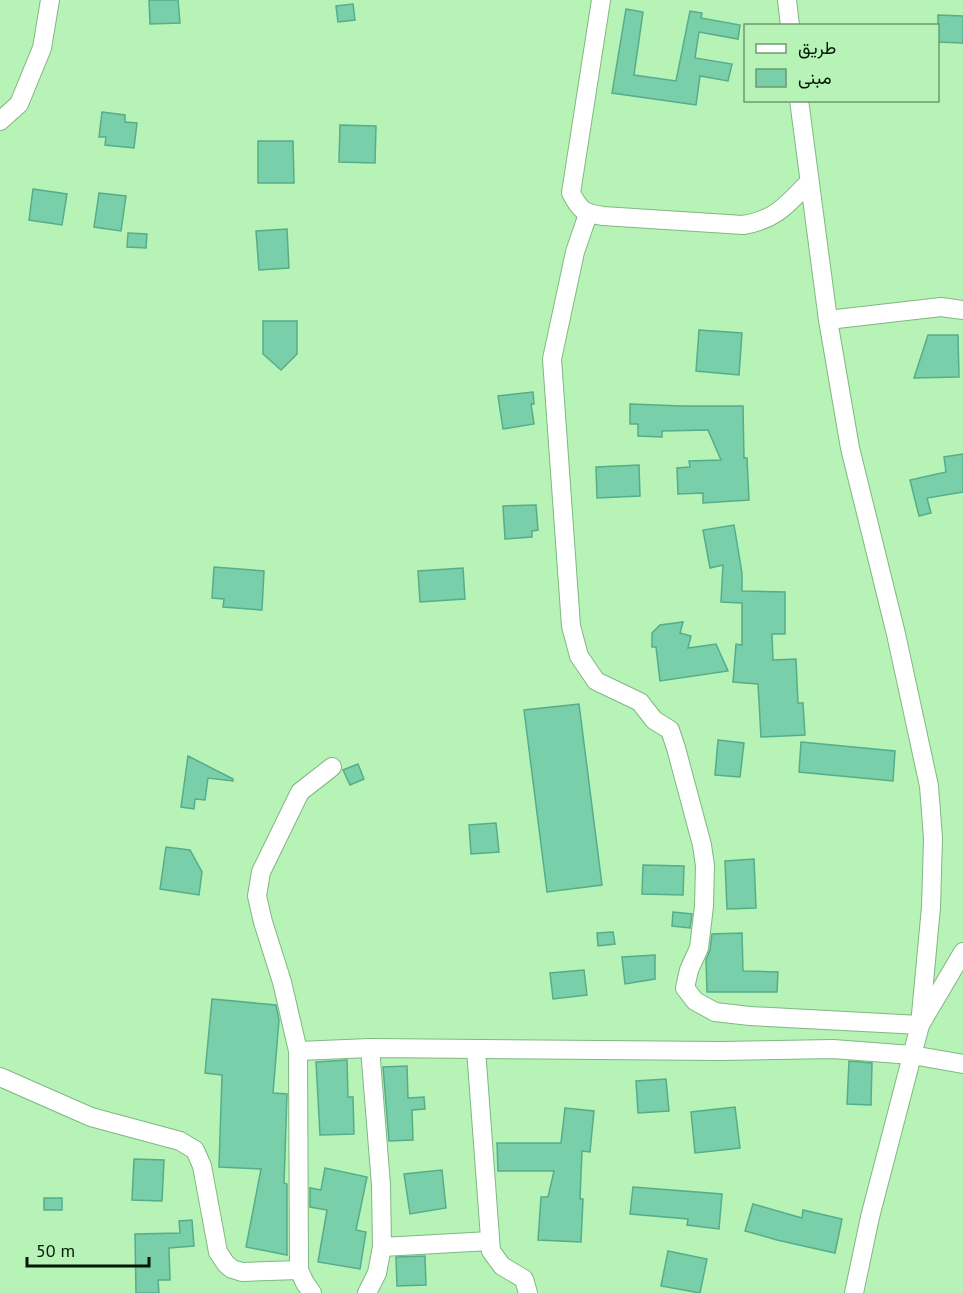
<svg xmlns="http://www.w3.org/2000/svg" width="963" height="1293" viewBox="0 0 963 1293" font-family="'PT Sans',Vazirmatn,sans-serif">
<style>
.building{fill:#78cfaa;stroke:#56ad8a;stroke-width:1.5}
.lines{fill:none;stroke-linecap:round;stroke-linejoin:round}
.minor-casing{stroke:#7fb880;stroke-width:20}
.minor{stroke:#fff;stroke-width:18}
</style>
<rect width="100%" height="100%" fill="#b7f2b7"/>
<!-- building -->
<g class="building">
<polygon points="149,0 178,0 180,23 150,24"/>
<polygon points="353,4 355,20 338,22 336,6"/>
<polygon points="626,9 643,12 634,75 676,81 690,11 702,13 701,18 740,25 738,39 699,32 695,58 732,64 728,81 700,76 696,105 612,93"/>
<polygon points="938,15 963,16 963,43 938,42"/>
<polygon points="102,112 125,115 125,122 137,123 134,148 105,145 106,137 99,137"/>
<polygon points="340,125 376,126 375,163 339,162"/>
<polygon points="258,141 293,141 294,183 258,183"/>
<polygon points="33,189 67,194 62,225 29,220"/>
<polygon points="99,193 126,196 121,231 94,227"/>
<polygon points="287,229 289,268 259,270 256,231"/>
<polygon points="128,233 147,234 146,248 127,247"/>
<polygon points="263,321 297,321 297,354 281,370 263,354"/>
<polygon points="699,330 742,333 739,375 696,371"/>
<polygon points="928,335 958,335 959,377 914,378"/>
<polygon points="533,392 534,404 531,404 534,424 503,429 498,396"/>
<polygon points="630,404 682,406 743,406 744,458 747,458 749,500 703,503 703,493 678,494 677,468 690,467 689,461 721,460 708,430 662,431 662,437 638,436 638,424 630,424"/>
<polygon points="963,454 963,492 927,498 931,513 919,516 910,480 946,472 944,457"/>
<polygon points="639,465 640,496 597,498 596,467"/>
<polygon points="536,505 538,530 532,531 532,537 505,539 503,506"/>
<polygon points="734,525 742,573 742,591 785,592 785,634 772,634 773,660 796,659 798,703 803,703 805,735 761,737 758,684 733,682 736,644 742,645 742,603 721,602 723,565 710,568 703,530"/>
<polygon points="214,567 264,571 262,610 223,607 224,599 212,598"/>
<polygon points="463,568 465,599 420,602 418,571"/>
<polygon points="683,622 680,633 691,636 688,648 716,644 728,671 660,681 656,647 652,647 652,633 660,625"/>
<polygon points="579,704 602,885 547,892 524,710"/>
<polygon points="718,740 744,743 740,777 715,775"/>
<polygon points="801,742 895,751 893,781 799,772"/>
<polygon points="188,756 233,779 233,781 208,778 205,800 195,799 194,809 181,807"/>
<polygon points="358,764 364,779 350,785 343,770"/>
<polygon points="496,823 499,852 471,854 469,825"/>
<polygon points="166,847 190,850 202,872 199,895 160,889"/>
<polygon points="754,859 756,908 727,909 725,861"/>
<polygon points="643,865 684,866 683,895 642,894"/>
<polygon points="673,912 692,914 690,928 672,926"/>
<polygon points="613,932 615,944 598,946 597,933"/>
<polygon points="742,933 743,971 778,972 777,992 707,992 706,960 710,950 712,934"/>
<polygon points="655,955 655,979 625,984 622,957"/>
<polygon points="584,970 587,995 553,999 550,973"/>
<polygon points="212,999 276,1005 279,1020 273,1093 287,1094 284,1183 287,1184 287,1255 246,1247 261,1169 219,1167 222,1075 205,1073"/>
<polygon points="347,1060 348,1097 353,1097 354,1134 320,1135 316,1062"/>
<polygon points="849,1061 872,1063 871,1105 847,1104"/>
<polygon points="407,1066 408,1098 424,1097 425,1109 412,1110 413,1140 389,1141 383,1067"/>
<polygon points="666,1079 669,1111 638,1113 636,1081"/>
<polygon points="735,1107 740,1148 695,1153 691,1112"/>
<polygon points="565,1108 594,1111 590,1152 582,1151 580,1199 583,1199 581,1242 538,1240 541,1197 548,1197 554,1171 498,1171 497,1143 561,1143"/>
<polygon points="134,1159 164,1160 162,1201 132,1200"/>
<polygon points="325,1168 367,1177 356,1230 366,1232 360,1269 318,1262 327,1210 310,1207 310,1188 321,1190"/>
<polygon points="442,1170 446,1208 410,1214 404,1174"/>
<polygon points="633,1187 722,1194 719,1229 687,1225 688,1219 630,1214"/>
<rect x="44" y="1198" width="18" height="12"/>
<polygon points="753,1204 802,1218 803,1210 842,1219 835,1253 777,1240 745,1231"/>
<polygon points="192,1220 194,1246 169,1248 170,1280 158,1280 159,1293 136,1293 135,1234 180,1233 179,1221"/>
<polygon points="668,1251 707,1259 700,1293 661,1286"/>
<polygon points="425,1256 426,1285 397,1286 396,1257"/>
</g>
<g class="lines">
<defs>
<g id="minor">
<path d="M601,0L571,193C580,210 583,213 603,216L743,225C775,220 787,205 808,183"/>
<polyline points="787,0 790,26"/>
<polyline points="799,100 828,320 850,448 896,634 929,786 933,838 931,907 920,1025 870,1217 854,1293"/>
<polyline points="0,121 19,104 42,48 50,0"/>
<polyline points="588,214 575,252 552,359 571,626 579,656 596,681 640,702 654,720 670,730 676,748 702,845 705,866 704,906 699,948 689,970 685,988 695,1001 715,1012 750,1016 920,1025 963,952"/>
<polyline points="828,320 941,307 963,310"/>
<polyline points="476,1049 491,1251 502,1266 524,1279 528,1293"/>
<polyline points="298,1051 370,1048 720,1051 833,1049 912,1055 963,1064"/>
<polyline points="0,1077 91,1117 180,1141 195,1150 202,1166 218,1252 226,1264 232,1269 242,1272 299,1270"/>
<polyline points="382,1247 490,1241"/>
<polyline points="312,1293 305,1283 299,1270 298,1051 282,982 263,922 257,896 261,872 300,792 332,767"/>
<polyline points="367,1293 377,1273 382,1247 381,1185 370,1048"/>
</g>
</defs>
<!-- minor casing -->
<use href="#minor" class="minor-casing"/>
<!-- minor -->
<use href="#minor" class="minor"/>
</g>
<!-- legend -->
<rect x="744" y="24" width="195" height="78" fill="#b7f2b7" stroke="#6f9b70" stroke-width="1.5"/>
<rect x="756" y="44" width="30" height="9" fill="#ffffff" stroke="#6f9b70" stroke-width="1.5"/>
<text x="798" y="54" font-size="18" fill="#031905">طريق</text>
<rect x="756" y="69" width="30" height="18" fill="#78cfaa" stroke="#6f9b70" stroke-width="1.5"/>
<text x="798" y="84" font-size="18" fill="#031905">مبنى</text>
<!-- scale -->
<path d="M27 1257v9h122v-9" fill="none" stroke="#031905" stroke-width="3"/>
<text x="36" y="1257" font-size="18" fill="#031905" stroke="#b7f2b7" stroke-width="4.5" paint-order="stroke">50 m</text>
</svg>
